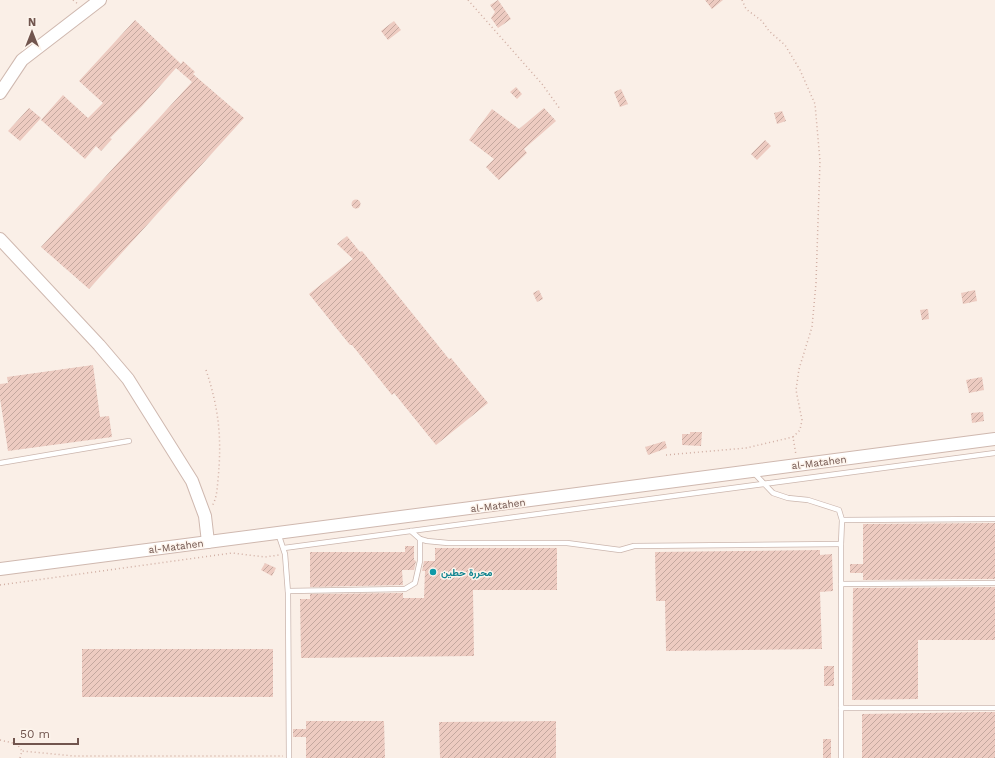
<svg xmlns="http://www.w3.org/2000/svg" width="995" height="758" viewBox="0 0 995 758" font-family="'Work Sans',Vazirmatn,sans-serif">
<style>
.building{fill:url(#building-hatch)}
.lines{fill:none;stroke-linecap:round;stroke-linejoin:round}
.lane-casing{stroke:#cbb6ae;stroke-width:6}
.secondary-casing{stroke:#cfb8af;stroke-width:14}
.path{stroke:#d1afa4;stroke-width:1.5;stroke-dasharray:1 3;stroke-linecap:butt}
.lane{stroke:#fff;stroke-width:4.5}
.secondary{stroke:#fff;stroke-width:12}
.culture-dot{fill:#0f9aa8;stroke:#fdf4ec;stroke-width:1.5}
.labels{text-anchor:middle;stroke-width:3;stroke-linejoin:round;paint-order:stroke}
.street-label{font-size:10px;fill:#71554e;stroke:#fdf4ec}
.culture-label{font-size:10px;font-weight:bold;fill:#0d838f;stroke:#fdf4ec;text-anchor:start}
</style>
<defs>
<pattern id="building-hatch" width="6" height="6" patternUnits="userSpaceOnUse"><rect width="6" height="6" fill="#edcbc1"/><path d="M-1 1l2-2M0 6l6-6M5 7l2-2" fill="none" stroke="#c4a89f"/></pattern>
</defs>
<rect width="100%" height="100%" fill="#faefe7"/>
<!-- building -->
<g class="building">
<polygon points="498,0 511,19 498,28 491,18 495,12 490,5"/>
<polygon points="705,0 723,0 712,9"/>
<polygon points="135,20 181,64 183,61 195,72 193,74 244,118 89,289 41,247 192,82 176,68 142,106 110,138 112,139 101,151 96,146 85,159 41,120 63,95 88,118 103,103 79,81"/>
<polygon points="394,21 401,30 388,40 381,31"/>
<polygon points="516,87 522,94 517,99 510,92"/>
<polygon points="621,89 628,104 620,107 614,92"/>
<polygon points="29,108 41,118 20,141 8,131"/>
<polygon points="544,108 556,121 524,149 527,153 499,180 486,167 494,159 469,140 492,109 519,129"/>
<polygon points="782,111 786,121 777,124 774,113"/>
<polygon points="765,140 771,146 757,160 751,154"/>
<circle cx="356" cy="204" r="4.5"/>
<polygon points="347,236 360,252 362,251 449,359 451,358 488,403 436,445 394,393 392,395 352,345 350,345 309,294 353,259 337,244"/>
<polygon points="539,290 543,299 537,302 533,293"/>
<polygon points="975,290 977,301 963,304 961,293"/>
<polygon points="928,309 929,319 922,320 920,310"/>
<polygon points="93,365 100,417 109,416 112,437 8,451 0,398 0,384 8,383 7,377"/>
<polygon points="982,377 984,390 969,393 966,380"/>
<polygon points="983,412 984,421 972,423 971,413"/>
<polygon points="690,432 702,432 701,446 682,445 682,434 690,434"/>
<polygon points="665,441 667,448 648,455 645,447"/>
<polygon points="995,523 995,579 863,580 863,573 850,573 850,564 863,564 863,524"/>
<polygon points="405,546 414,546 414,560 416,561 414,570 402,570 403,585 310,587 310,552 405,552"/>
<polygon points="435,548 557,548 557,590 473,590 474,656 301,658 300,599 310,599 310,594 403,593 403,598 424,598 425,571 422,571 424,561 435,561"/>
<polygon points="820,550 820,555 832,554 833,591 820,592 822,649 666,651 665,601 656,601 655,552"/>
<polygon points="265,563 276,568 272,576 261,570"/>
<polygon points="995,587 995,640 918,640 918,699 852,700 853,588"/>
<rect x="82" y="649" width="191" height="48"/>
<rect x="824" y="666" width="10" height="20"/>
<polygon points="985,712 995,712 995,758 862,758 862,714"/>
<polygon points="306,721 384,721 385,758 306,758 306,737 293,737 293,729 306,729"/>
<polygon points="556,721 556,758 440,758 439,722"/>
<rect x="823" y="739" width="8" height="19"/>
</g>
<g class="lines">
<defs>
<g id="lane">
<polyline points="0,463 129,441"/>
<polyline points="754,473 773,493 788,498 808,500 839,510 842,520 841,544 841,758"/>
<polyline points="842,520 995,519"/>
<polyline points="411,531 420,539 427,541 448,543 567,543 620,550 634,546 841,544"/>
<polyline points="278,533 285,554 288,593 289,758"/>
<polyline points="284,548 995,453"/>
<polyline points="841,584 995,583"/>
<polyline points="288,591 405,589 415,583 420,561 420,539"/>
<polyline points="841,708 995,708"/>
</g>
<g id="secondary">
<polyline points="0,93 22,60 100,0"/>
<polyline points="0,239 99,345 128,379 192,481 205,516 208,542"/>
<path d="M0,569C332,526 663,483 995,439"/>
</g>
</defs>
<!-- lane casing -->
<use href="#lane" class="lane-casing"/>
<!-- secondary casing -->
<use href="#secondary" class="secondary-casing"/>
<!-- path -->
<g class="path">
<polyline points="73,0 78,4"/>
<polyline points="468,0 542,84 560,109"/>
<polyline points="742,0 746,9 762,21 769,31 785,45 800,70 815,104 820,161 816,283 812,327 799,369 796,390 802,420 800,430 793,437 796,455"/>
<path d="M206,370C219,409 222,438 218,480C217,489 217,498 212,506"/>
<polyline points="666,455 746,448 793,437"/>
<polyline points="0,585 232,553 265,557 279,555"/>
<polyline points="0,740 17,744 22,751"/>
<polyline points="20,758 22,751 74,756 283,756"/>
</g>
<!-- lane -->
<use href="#lane" class="lane"/>
<!-- secondary -->
<use href="#secondary" class="secondary"/>
</g>
<!-- markers -->
<circle class="culture-dot" cx="433" cy="572" r="4"/>
<g class="labels">
<!-- street labels -->
<g class="street-label">
<text transform="translate(819 462) rotate(-7)" y="4">al-Matahen</text>
<text transform="translate(498 505) rotate(-7)" y="4">al-Matahen</text>
<text transform="translate(176 546) rotate(-7)" y="4">al-Matahen</text>
</g>
<!-- culture labels -->
<g class="culture-label">
<text x="441" y="576">محررة حطين</text>
</g>
</g>
<!-- north arrow -->
<g transform="translate(32 32)" stroke="#fdf4ec" stroke-width="3" paint-order="stroke">
<path d="M0-3L7 15L0 10L-7 15Z" fill="#71554e"/>
<text y="-6" font-size="11" font-weight="bold" text-anchor="middle" fill="#71554e">N</text>
</g>
<!-- scale -->
<path d="M14 738v6h64v-6" fill="none" stroke="#71554e" stroke-width="2"/>
<text x="20" y="738" font-size="12" fill="#71554e" stroke="#fdf4ec" stroke-width="3" paint-order="stroke">50 m</text>
</svg>
